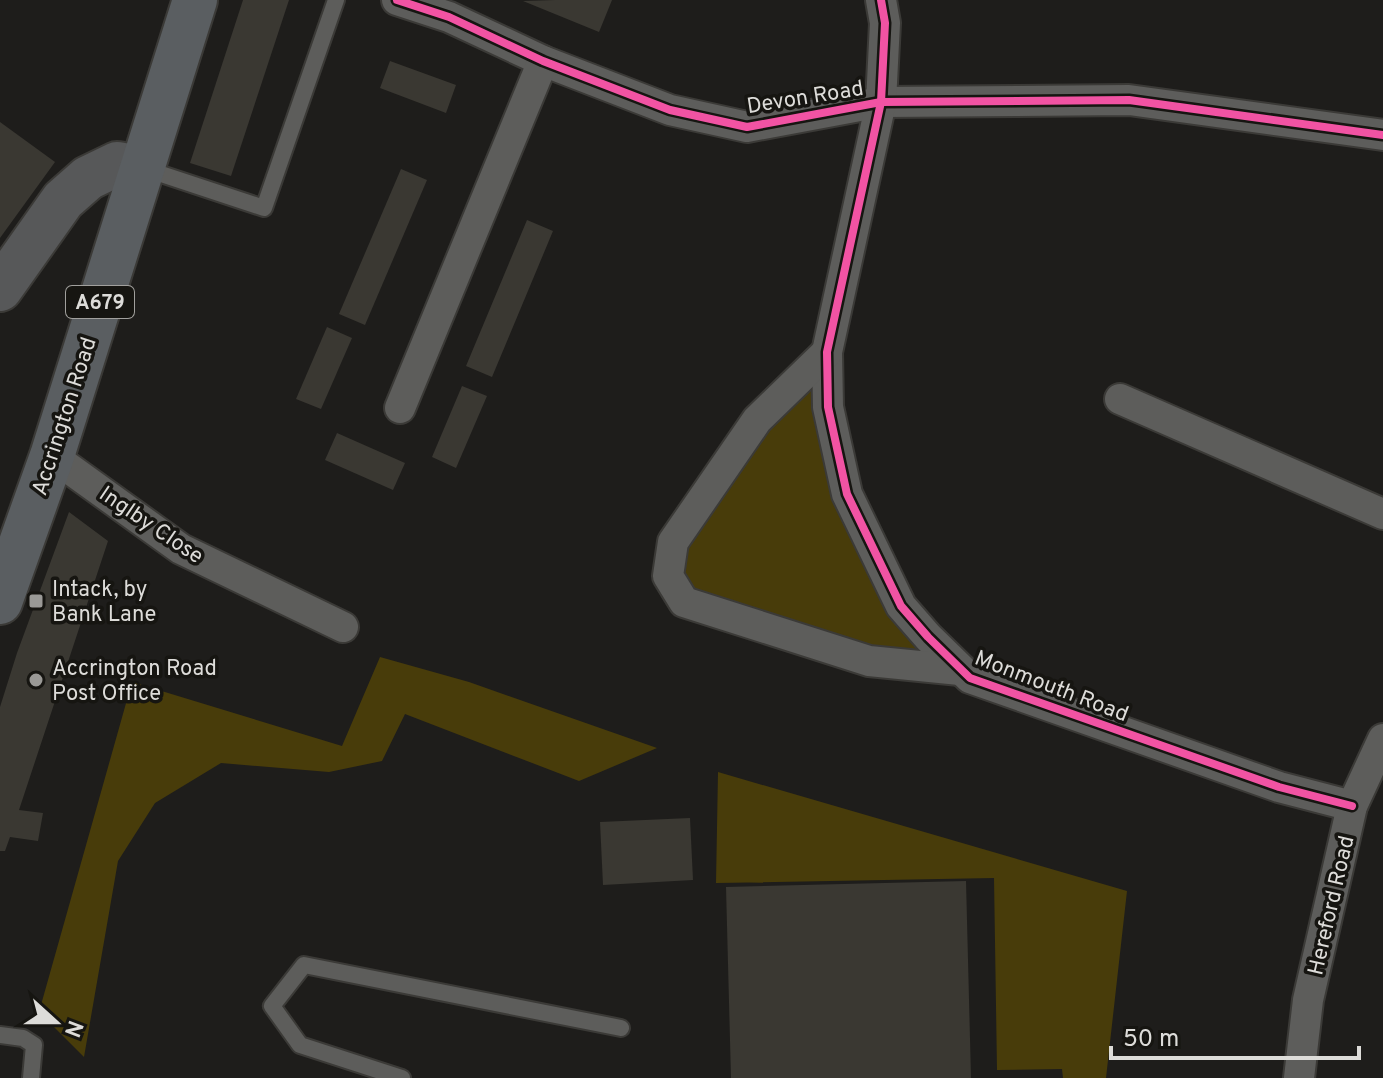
<svg xmlns="http://www.w3.org/2000/svg" width="1383" height="1078" viewBox="0 0 1383 1078" font-family="Overpass,sans-serif">
<style>
.green{fill:#483c0a}
.building{fill:#3a3832}
.lines{fill:none;stroke-linecap:round;stroke-linejoin:round}
.lane-casing{stroke:#3b3a37;stroke-width:20}
.street-casing{stroke:#3b3a37;stroke-width:34}
.secondary-casing{stroke:#3b3a37;stroke-width:48}
.primary-casing{stroke:#3b3a37;stroke-width:48}
.lane{stroke:#5d5d5b;stroke-width:16}
.street{stroke:#5d5d5b;stroke-width:30}
.secondary{stroke:#575859;stroke-width:44}
.primary{stroke:#5a5e61;stroke-width:44}
.cycleway-casing{stroke:#161511;stroke-width:13}
.cycleway{stroke:#f153a3;stroke-width:8}
.poi-dot{fill:#9a9996;stroke:#161511;stroke-width:3}
.labels{text-anchor:middle;stroke-width:7;stroke-linejoin:round;paint-order:stroke}
.shield{fill:#161511;stroke:#a1a09d;stroke-width:2}
.shield-label{font-size:20px;font-weight:bold;fill:#dddcd9}
.street-label{font-size:22px;fill:#dddcd9;stroke:#161511}
.poi-label{font-size:22px;fill:#dddcd9;stroke:#161511;text-anchor:start}
</style>
<rect width="100%" height="100%" fill="#1e1d1b"/>
<!-- green -->
<g class="green">
<polygon points="827,352 847,494 960,670 684,602 673,542"/>
<polygon points="380,657 469,682 657,748 579,781 405,714 382,761 329,772 221,763 155,803 118,861 84,1057 39,1012 132,682 342,746"/>
<polygon points="718,772 1127,891 1106,1078 1063,1078 1062,1069 997,1070 994,878 716,883"/>
</g>
<!-- building -->
<g class="building">
<polygon points="243,0 289,0 231,176 190,163"/>
<polygon points="555,0 612,0 599,32 523,1"/>
<polygon points="390,61 456,85 446,113 380,88"/>
<polygon points="0,122 55,162 0,238"/>
<polygon points="401,169 427,180 365,325 339,314"/>
<polygon points="527,220 553,231 492,377 466,366"/>
<polygon points="327,327 352,338 321,409 296,399"/>
<polygon points="462,386 487,396 456,468 432,457"/>
<polygon points="337,433 405,463 393,490 325,460"/>
<polygon points="69,512 108,541 19,810 43,813 38,841 10,837 5,851 0,851 0,707 17,653"/>
<polygon points="690,818 693,880 603,885 600,822"/>
<polygon points="966,881 971,1078 731,1078 726,887"/>
</g>
<g class="lines">
<defs>
<g id="lane">
<polyline points="143,168 264,208 336,0"/>
<polyline points="0,1035 23,1038 34,1045 31,1078"/>
<polyline points="402,1078 300,1045 272,1006 304,965 621,1028"/>
</g>
<g id="street">
<polyline points="397,0 449,17 543,61 670,110 747,127 881,102 1129,100 1383,135"/>
<polyline points="881,0 885,23 881,102 827,352 828,407 847,494 901,606 928,637 970,678 1279,787 1352,806"/>
<polyline points="827,352 757,420 673,542 668,576 684,602 869,661 960,670"/>
<polyline points="1120,399 1383,514"/>
<polyline points="400,408 543,61"/>
<polyline points="52,456 181,549 343,627"/>
<polyline points="1299,1078 1308,1000 1352,806 1383,739"/>
</g>
<polyline id="secondary" points="0,289 63,200 88,178 117,164 141,168"/>
<polyline id="primary" points="0,602 52,456 195,0"/>
</defs>
<!-- lane casing -->
<use href="#lane" class="lane-casing"/>
<!-- street casing -->
<use href="#street" class="street-casing"/>
<!-- secondary casing -->
<use href="#secondary" class="secondary-casing"/>
<!-- primary casing -->
<use href="#primary" class="primary-casing"/>
<!-- lane -->
<use href="#lane" class="lane"/>
<!-- street -->
<use href="#street" class="street"/>
<!-- secondary -->
<use href="#secondary" class="secondary"/>
<!-- primary -->
<use href="#primary" class="primary"/>
<defs>
<g id="cycleway">
<polyline points="397,0 449,17 543,61 670,110 747,127 881,102 1129,100 1383,135"/>
<polyline points="881,0 885,23 881,102 827,352 828,407 847,494 901,606 928,637 970,678 1279,787 1352,806"/>
</g>
</defs>
<!-- cycleway casing -->
<use href="#cycleway" class="cycleway-casing"/>
<!-- cycleway -->
<use href="#cycleway" class="cycleway"/>
</g>
<!-- markers -->
<g class="poi-dot">
<rect x="28" y="593" width="16" height="16" rx="4"/>
<circle cx="36" cy="680" r="8"/>
</g>
<g class="labels">
<!-- shield labels -->
<rect class="shield" x="66" y="286" width="68" height="32" rx="6"/>
<g class="shield-label">
<text x="100" y="309">A679</text>
</g>
<!-- street labels -->
<g class="street-label">
<text transform="translate(805 96) rotate(-9)" y="8">Devon Road</text>
<text transform="translate(63 416) rotate(-72)" y="8">Accrington Road</text>
<text transform="translate(152 524) rotate(34)" y="8">Inglby Close</text>
<text transform="translate(1052 685) rotate(21)" y="8">Monmouth Road</text>
<text transform="translate(1330 905) rotate(-77)" y="8">Hereford Road</text>
</g>
<!-- poi labels -->
<g class="poi-label">
<text x="52" y="596">Intack, by<tspan x="52" dy="25">Bank Lane</tspan></text>
<text x="52" y="675">Accrington Road<tspan x="52" dy="25">Post Office</tspan></text>
</g>
</g>
<!-- north arrow -->
<g transform="translate(56 1022) rotate(111)" stroke="#161511" stroke-width="6" paint-order="stroke">
<path d="M0-6L14 30L0 20L-14 30Z" fill="#dddcd9"/>
<text y="-12" font-size="22" font-weight="bold" text-anchor="middle" fill="#dddcd9">N</text>
</g>
<!-- scale -->
<path d="M1111 1046v12h248v-12" fill="none" stroke="#dddcd9" stroke-width="4"/>
<text x="1123" y="1046" font-size="24" fill="#dddcd9" stroke="#161511" stroke-width="6" paint-order="stroke">50 m</text>
</svg>
